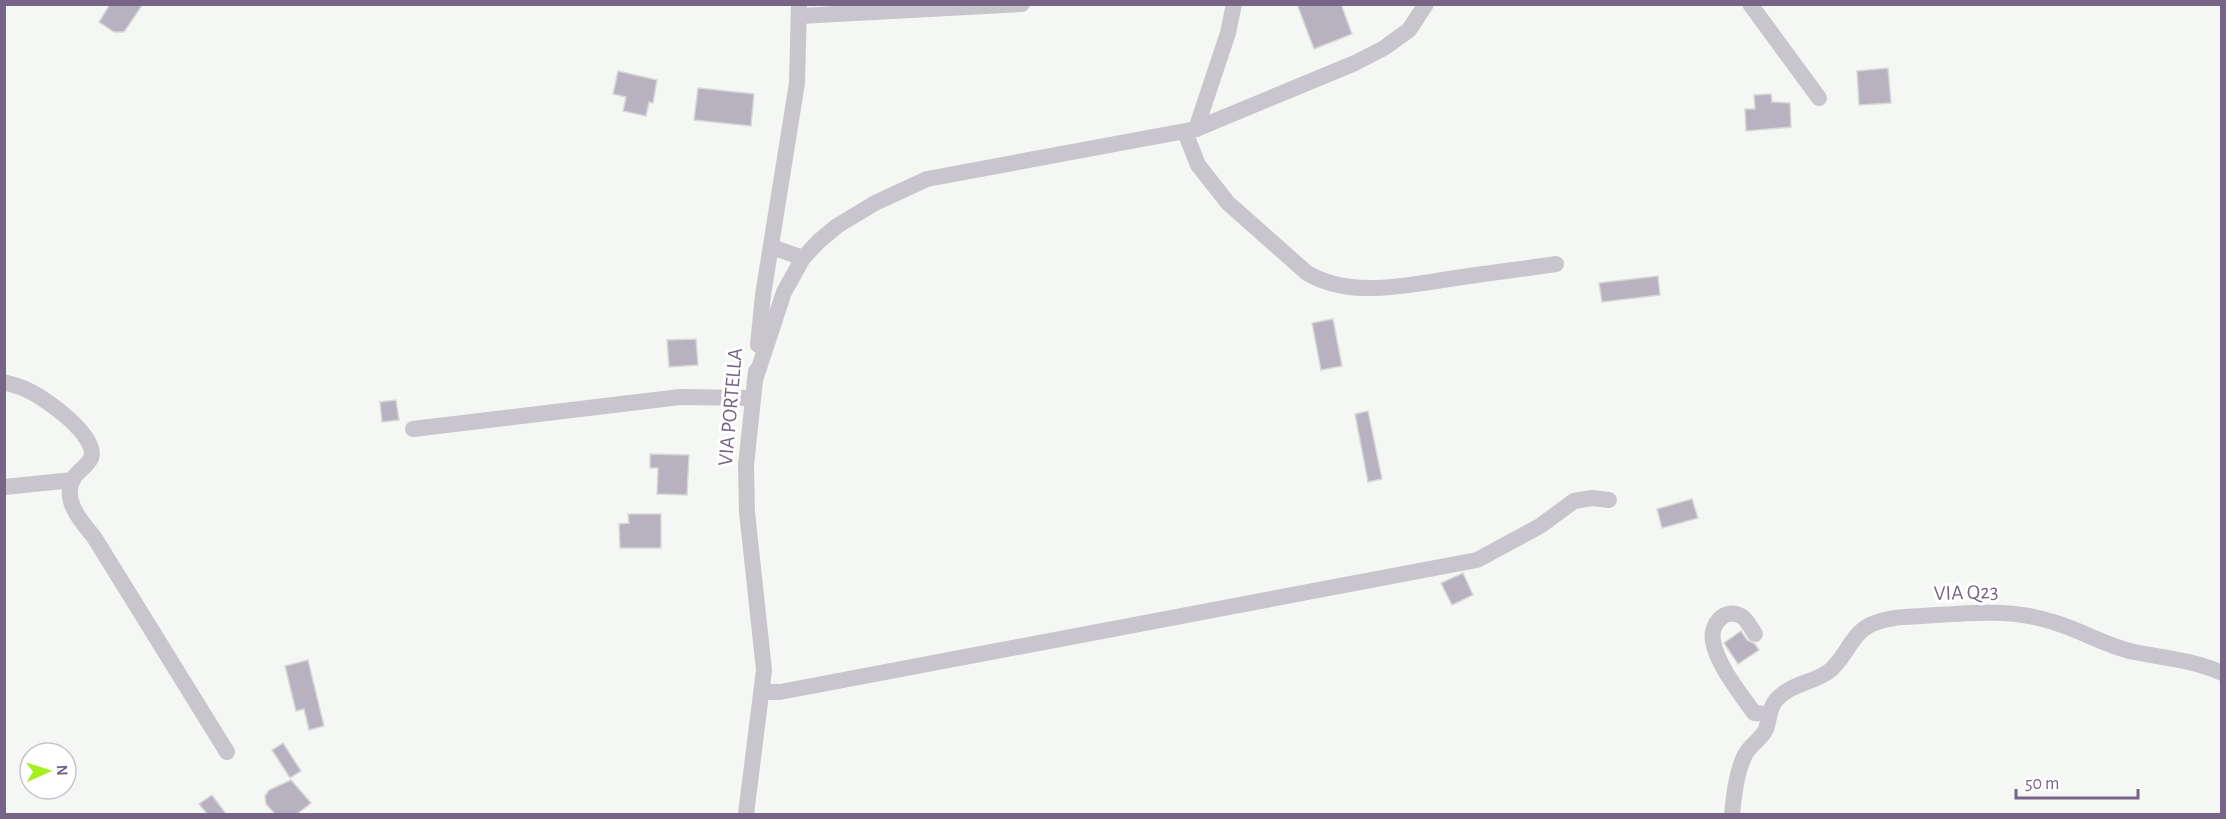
<svg xmlns="http://www.w3.org/2000/svg" width="2226" height="819" viewBox="0 0 2226 819" font-family="'Alegreya Sans',sans-serif">
<style>
.building{fill:#b8b1bf;stroke:#d6d9d7;stroke-width:1.5}
.lines{fill:none;stroke-linecap:round;stroke-linejoin:round}
.street{stroke:#c9c5cc;stroke-width:16}
.labels{text-anchor:middle;stroke-width:6;stroke-linejoin:round;paint-order:stroke}
.street-label{font-size:21px;fill:#786487;stroke:#fff}
</style>
<rect width="100%" height="100%" fill="#f4f7f4"/>
<!-- building -->
<g class="building">
<polygon points="110,4 143,4 124,32 114,32 99,22"/>
<polygon points="1297,4 1341,4 1352,34 1314,49"/>
<polygon points="1888,68 1891,103 1859,105 1857,71"/>
<polygon points="618,71 657,80 653,103 649,102 646,116 623,111 626,97 613,94"/>
<polygon points="698,88 754,94 751,126 694,120"/>
<polygon points="1771,94 1772,102 1790,103 1791,127 1746,131 1745,109 1755,109 1754,95"/>
<polygon points="1658,276 1660,295 1602,302 1599,283"/>
<polygon points="1333,319 1342,366 1321,370 1312,323"/>
<polygon points="696,339 698,365 669,367 667,340"/>
<polygon points="396,400 399,420 382,422 380,402"/>
<polygon points="1368,411 1382,479 1368,482 1355,414"/>
<polygon points="650,454 689,455 687,495 657,494 658,468 650,468"/>
<polygon points="1692,499 1698,518 1662,528 1657,509"/>
<polygon points="628,514 661,514 661,548 620,548 619,524 629,523"/>
<polygon points="1463,573 1473,595 1452,605 1441,583"/>
<polygon points="1741,631 1747,640 1755,644 1759,650 1738,664 1724,643"/>
<polygon points="308,660 324,726 309,730 304,709 296,711 285,666"/>
<polygon points="283,743 301,771 290,778 272,750"/>
<polygon points="291,780 311,803 297,814 275,814 266,804 265,796 269,790"/>
<polygon points="212,795 226,814 207,814 199,804"/>
</g>
<g class="lines">
<!-- street -->
<g class="street">
<polyline points="1750,4 1819,98"/>
<polyline points="800,16 1022,4"/>
<polyline points="1196,129 1228,33 1234,4"/>
<path d="M1185,132L1198,165L1228,203L1307,273C1351,299 1407,285 1456,278C1489,273 1523,269 1556,264"/>
<polyline points="772,247 803,258"/>
<polyline points="758,345 763,295 797,83 799,4"/>
<polyline points="755,380 784,292 803,258 819,241 837,226 875,203 927,179 1196,129 1355,63 1384,48 1409,30 1426,4"/>
<path d="M4,382C12,385 20,386 27,390C44,397 99,436 91,458C88,466 77,471 73,479C62,501 81,521 94,537L227,752"/>
<polyline points="413,429 680,397 753,398"/>
<polyline points="4,487 73,480"/>
<path d="M1755,634C1751,628 1747,619 1741,616C1724,607 1710,625 1713,641C1717,665 1740,693 1754,713L1768,714"/>
<polyline points="762,692 780,692 1477,560 1540,526 1574,501 1592,498 1609,500"/>
<polyline points="746,814 764,670 747,512 746,465 756,371"/>
<path d="M1732,814C1734,796 1736,774 1744,757C1748,746 1762,739 1766,729C1770,719 1768,710 1776,700C1790,684 1812,683 1828,672C1845,660 1851,634 1870,625C1886,617 1905,617 1923,616C1967,613 2011,608 2053,622C2081,630 2106,646 2134,652C2164,658 2193,660 2222,673"/>
</g>
</g>
<g class="labels">
<!-- street labels -->
<g class="street-label">
<text transform="translate(730 407) rotate(-85)" y="7">VIA PORTELLA</text>
<text transform="translate(1966 592) rotate(-2)" y="7">VIA Q23</text>
</g>
</g>
<!-- border -->
<rect width="2226" height="819" fill="none" stroke="#786487" stroke-width="12"/>
<!-- north arrow -->
<g transform="translate(48 771) rotate(87)"><circle r="28" fill="#ffffff" stroke="#c9c1cf" stroke-width="1.5"/>
<path d="M0-4.5L10 22L0 15L-10 22Z" fill="#a5ef1d"/>
<text y="-9" font-size="16" font-weight="bold" text-anchor="middle" fill="#786487">N</text>
</g>
<!-- scale -->
<path d="M2016 789v9h122v-9" fill="none" stroke="#786487" stroke-width="3"/>
<text x="2025" y="789" font-size="18" fill="#786487" stroke="#ffffff" stroke-width="4.5" paint-order="stroke">50 m</text>
</svg>
